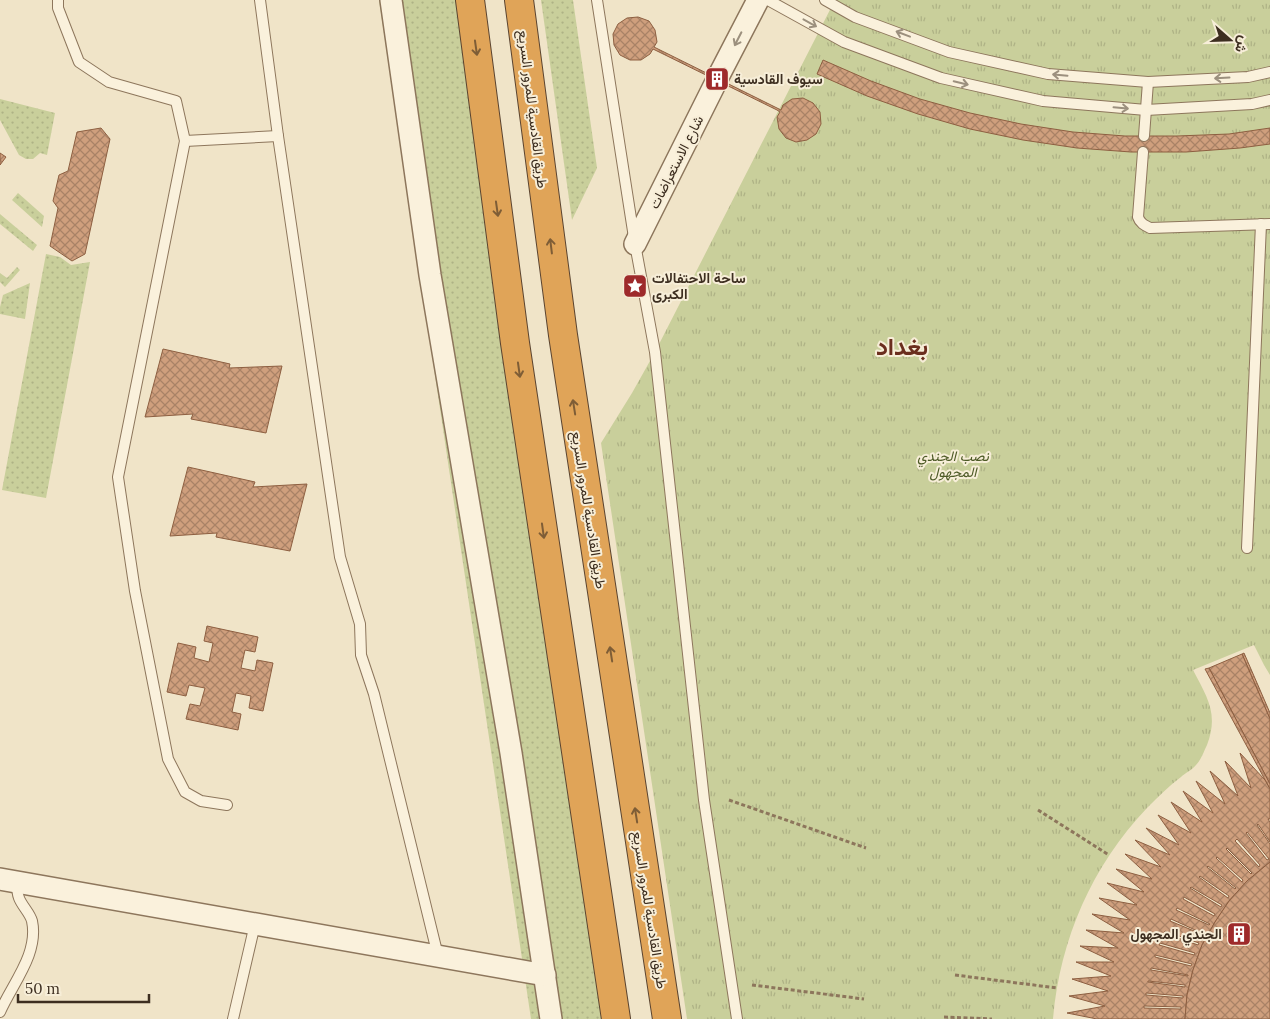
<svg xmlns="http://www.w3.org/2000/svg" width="1270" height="1019" viewBox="0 0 1270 1019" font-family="Lora,Vazirmatn,serif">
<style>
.grass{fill:url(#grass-dots)}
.park{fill:url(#park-tufts)}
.building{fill:url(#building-cross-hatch);stroke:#8d5f41;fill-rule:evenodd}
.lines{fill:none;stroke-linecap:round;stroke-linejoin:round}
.lane-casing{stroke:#8d765c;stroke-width:12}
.street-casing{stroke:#8d765c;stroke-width:24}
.highway-casing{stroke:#5b4430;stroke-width:30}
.path{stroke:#8d765c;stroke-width:3;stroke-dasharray:4 2.5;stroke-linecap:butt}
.lane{stroke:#faf1dc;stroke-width:10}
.street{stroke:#faf1dc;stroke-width:21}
.highway{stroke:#e0a458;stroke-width:28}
.oneway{stroke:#9c907e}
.oneway2{stroke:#7e5d36}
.labels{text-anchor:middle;stroke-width:4;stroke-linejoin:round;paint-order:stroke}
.poi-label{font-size:14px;font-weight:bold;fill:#3d2e20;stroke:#f7eed8;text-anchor:start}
.street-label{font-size:14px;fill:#3d2e20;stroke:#f7eed8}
.park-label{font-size:14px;font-style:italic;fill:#4d5a26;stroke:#f7eed8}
.town-label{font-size:24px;font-weight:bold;fill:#6b2e1e;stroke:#f7eed8}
</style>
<defs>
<pattern id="grass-dots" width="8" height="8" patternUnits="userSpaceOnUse" patternTransform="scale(1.25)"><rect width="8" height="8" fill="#c9cf9b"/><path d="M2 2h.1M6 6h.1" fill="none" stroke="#aeb285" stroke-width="1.8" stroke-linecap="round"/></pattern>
<pattern id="park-tufts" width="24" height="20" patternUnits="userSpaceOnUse" patternTransform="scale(1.25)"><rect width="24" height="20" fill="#c9cf9b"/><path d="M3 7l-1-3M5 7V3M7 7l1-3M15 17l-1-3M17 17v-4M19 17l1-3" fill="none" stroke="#aeb285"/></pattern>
<pattern id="building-cross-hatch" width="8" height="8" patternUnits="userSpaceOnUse" patternTransform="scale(1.25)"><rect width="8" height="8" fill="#cf9f7d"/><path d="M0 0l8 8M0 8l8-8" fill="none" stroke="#a98266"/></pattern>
</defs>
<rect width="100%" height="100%" fill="#f0e4c8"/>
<!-- grass -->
<g class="grass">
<polygon points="379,0 458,0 602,1019 531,1019"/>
<polygon points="541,0 573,0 597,168 572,220"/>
<polygon points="0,99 55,113 47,155 40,153 33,159 26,159 19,155 0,120"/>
<polygon points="18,193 44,216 42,227 12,200"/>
<polygon points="0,214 37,245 33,251 0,224"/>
<polygon points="46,254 60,257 71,265 90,262 46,498 2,490"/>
<polygon points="17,267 20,270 5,287 0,282 0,273 7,278"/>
<polygon points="30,283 25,319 0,314 0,307 3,295"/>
</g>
<!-- park -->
<path class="park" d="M835,0H1270V675L1264,665L1254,645L1193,670C1207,697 1219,714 1207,745C1204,751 1201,760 1196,765C1192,770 1185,773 1181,777C1169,786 1158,797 1147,808C1092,866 1060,939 1053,1019H687L601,443L632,393L655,352Z"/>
<!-- building -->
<g class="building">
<polygon points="638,17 649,21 655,30 657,42 654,47 656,48 779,109 781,110 783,105 792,99 803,98 813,103 820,112 821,124 816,134 807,140 796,142 786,138 779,129 777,117 780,112 777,110 653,49 650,54 641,60 630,60 620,55 614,45 613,34 618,24 627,18"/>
<polygon points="823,60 871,81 920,99 970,113 1021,124 1073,132 1125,136 1177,136 1229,134 1270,128 1270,144 1240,148 1186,152 1131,152 1077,148 1023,140 970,129 918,114 867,96 817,74"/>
<polygon points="101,128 110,139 85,254 72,261 50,246 58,208 53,201 59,175 68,171 77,132"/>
<polygon points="0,153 6,157 0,165"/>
<polygon points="163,349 230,364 229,368 282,366 266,433 191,419 193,414 145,417"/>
<polygon points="188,467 255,482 253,487 307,484 290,551 216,537 217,533 170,536"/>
<polygon points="207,626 258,637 255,652 245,650 241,668 255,671 257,660 273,663 263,711 249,708 251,696 236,693 232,712 241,714 238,730 186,719 190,704 200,706 205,688 189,685 186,696 167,692 178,643 196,647 194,658 209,662 213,643 204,641"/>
<polygon points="1244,653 1270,713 1270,719 1242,654"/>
<polygon points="1242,654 1270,719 1270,784 1209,668"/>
<polygon points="1209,668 1270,784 1270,789 1205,669"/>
<path d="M1240,753L1265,780L1270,789V819H1268L1270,822V842L1258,824L1257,825L1270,844V862L1247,881L1229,901L1215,922L1202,945L1193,970L1187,995L1185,1019H1097L1067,1013L1105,1006L1069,996L1108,991L1072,979L1111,976L1076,962H1114L1080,946L1118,948L1086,930L1124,933L1092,914L1130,920L1099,898L1137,905L1107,883L1144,892L1116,869L1152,879L1125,854L1161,867L1135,840L1170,855L1146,828L1179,845L1158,815L1191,833L1171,802L1202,822L1183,791L1213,813L1196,781L1225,804L1210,771L1238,796L1225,761L1251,788ZM1247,832L1269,859L1267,860L1246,833ZM1237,839L1260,865L1259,867L1235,841ZM1227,848L1252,873L1251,874L1226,849ZM1217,857L1243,880L1242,882L1216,858ZM1208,866L1236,888L1235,889L1207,867ZM1200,876L1229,896L1228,898L1199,877ZM1191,887L1222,905L1221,907L1190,888ZM1184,897L1215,914L1214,916L1183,899ZM1177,908L1210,924L1209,925L1176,910ZM1171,919L1204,934V935L1170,921ZM1165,931L1199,943L1198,945L1164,933ZM1160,943L1195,953L1194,955L1159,945ZM1155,955L1192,964L1191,966L1155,957ZM1151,968L1188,975V976L1151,970ZM1148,981L1185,985V987L1148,982ZM1146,993L1183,996V998L1146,995ZM1144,1006L1181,1007V1009L1144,1008Z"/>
<polygon points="1270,862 1270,1019 1185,1019 1187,995 1193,970 1202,945 1215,922 1229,901 1247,881"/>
</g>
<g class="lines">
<defs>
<g id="lane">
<polyline points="58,0 58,8 79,62 109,82 176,101 185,141 118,477 135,591 168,759 185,792 201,801 227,805"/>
<polyline points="260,0 278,136 340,557 360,624 361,655 374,694 438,956"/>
<polyline points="597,0 635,244 655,352 704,800 737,1019"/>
<polyline points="768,0 844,42 941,78 1043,101 1146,110 1252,104 1270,100"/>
<polyline points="825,0 855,17 949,52 1048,74 1148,82 1248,77 1270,72"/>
<polyline points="1144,136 1148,82"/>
<polyline points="185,141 278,136"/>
<path d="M1143,152L1138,217C1140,223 1144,225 1150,228L1270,224"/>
<polyline points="1247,548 1261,224"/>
<path d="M0,1012C12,984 39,954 32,921C30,913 22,906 19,898C17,893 17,887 17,882"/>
<polyline points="233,1019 255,924"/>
</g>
<g id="street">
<polyline points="391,0 430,275 511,753 551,1019"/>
<polyline points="717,79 758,0"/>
<polyline points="635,244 717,80"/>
<polyline points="0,879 545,975"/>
</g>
<g id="highway">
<polyline points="470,0 515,343 616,1019"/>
<polyline points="519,0 563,335 667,1019"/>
</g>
</defs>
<!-- lane casing -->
<use href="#lane" class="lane-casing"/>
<!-- street casing -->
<use href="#street" class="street-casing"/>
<!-- highway casing -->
<use href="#highway" class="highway-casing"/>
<!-- path -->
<g class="path">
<polyline points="729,800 866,848"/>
<polyline points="1038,810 1109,855"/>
<polyline points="955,975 1057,988"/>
<polyline points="752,985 864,999"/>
<polyline points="944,1017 992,1019"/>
</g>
<!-- lane -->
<use href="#lane" class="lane"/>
<!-- street -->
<use href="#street" class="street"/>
<!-- highway -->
<use href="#highway" class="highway"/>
</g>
<!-- one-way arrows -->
<defs><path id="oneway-shaft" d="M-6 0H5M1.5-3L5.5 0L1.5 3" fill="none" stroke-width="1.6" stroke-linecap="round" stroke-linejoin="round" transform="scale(1.25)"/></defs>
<g class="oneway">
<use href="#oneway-shaft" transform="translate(810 23) rotate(29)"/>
<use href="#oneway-shaft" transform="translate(903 34) rotate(-159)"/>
<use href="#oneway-shaft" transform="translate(738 39) rotate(117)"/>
<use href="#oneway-shaft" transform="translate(1060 75) rotate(-175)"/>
<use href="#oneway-shaft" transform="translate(1222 78) rotate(177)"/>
<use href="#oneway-shaft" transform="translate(961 83) rotate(13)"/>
<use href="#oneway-shaft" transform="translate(1121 108) rotate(5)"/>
</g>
<g class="oneway2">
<use href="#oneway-shaft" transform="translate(476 48) rotate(82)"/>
<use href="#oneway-shaft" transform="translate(497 209) rotate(82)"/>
<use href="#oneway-shaft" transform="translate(551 246) rotate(-97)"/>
<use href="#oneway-shaft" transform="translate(519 370) rotate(82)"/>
<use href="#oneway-shaft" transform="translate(574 407) rotate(-99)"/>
<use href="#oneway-shaft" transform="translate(543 531) rotate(82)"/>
<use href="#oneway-shaft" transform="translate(611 654) rotate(-99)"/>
<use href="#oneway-shaft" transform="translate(636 815) rotate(-99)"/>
</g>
<!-- icons -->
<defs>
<symbol id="building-square" viewBox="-11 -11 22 22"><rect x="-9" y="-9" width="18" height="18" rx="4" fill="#9e2a2b" stroke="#f7eed8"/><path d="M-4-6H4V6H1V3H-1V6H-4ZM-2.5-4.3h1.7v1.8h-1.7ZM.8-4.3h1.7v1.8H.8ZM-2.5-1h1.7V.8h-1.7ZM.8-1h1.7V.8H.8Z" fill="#fff"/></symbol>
<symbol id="sight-square" viewBox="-11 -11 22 22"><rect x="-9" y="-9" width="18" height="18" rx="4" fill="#9e2a2b" stroke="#f7eed8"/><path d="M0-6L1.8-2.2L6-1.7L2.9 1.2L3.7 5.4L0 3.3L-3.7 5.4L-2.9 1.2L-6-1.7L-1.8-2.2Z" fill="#fff"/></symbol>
</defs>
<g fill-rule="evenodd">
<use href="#building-square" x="703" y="65" width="28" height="28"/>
<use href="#sight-square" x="621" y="272" width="28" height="28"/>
<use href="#building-square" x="1225" y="920" width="28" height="28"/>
</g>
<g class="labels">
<!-- poi labels -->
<g class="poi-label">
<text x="734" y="84">سيوف القادسية</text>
<text x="652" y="283">ساحة الاحتفالات<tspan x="652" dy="16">الكبرى</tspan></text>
<text x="1222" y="939" text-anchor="end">الجندي المجهول</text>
</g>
<!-- street labels -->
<g class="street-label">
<text transform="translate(533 109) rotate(83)" y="5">طريق القادسية للمرور السريع</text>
<text transform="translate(676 162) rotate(-63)" y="5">شارع الاستعراضات</text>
<text transform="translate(589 510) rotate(81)" y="5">طريق القادسية للمرور السريع</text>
<text transform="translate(650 910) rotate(81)" y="5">طريق القادسية للمرور السريع</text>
</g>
<!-- park labels -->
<g class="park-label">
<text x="953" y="461">نصب الجندي<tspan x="953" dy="16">المجهول</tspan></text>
</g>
<!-- town labels -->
<g class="town-label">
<text x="902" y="355">بغداد</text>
</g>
</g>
<!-- north arrow -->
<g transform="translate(1230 40) rotate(110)" stroke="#f7eed8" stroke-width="4" paint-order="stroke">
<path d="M0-4L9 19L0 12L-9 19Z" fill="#3d2e20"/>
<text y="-8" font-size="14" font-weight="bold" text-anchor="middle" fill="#3d2e20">ش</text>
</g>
<!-- scale -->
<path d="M18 994v8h131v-8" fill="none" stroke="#3d2e20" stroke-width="2.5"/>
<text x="25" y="994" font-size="15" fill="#3d2e20" stroke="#f7eed8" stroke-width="4" paint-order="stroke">50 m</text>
</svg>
